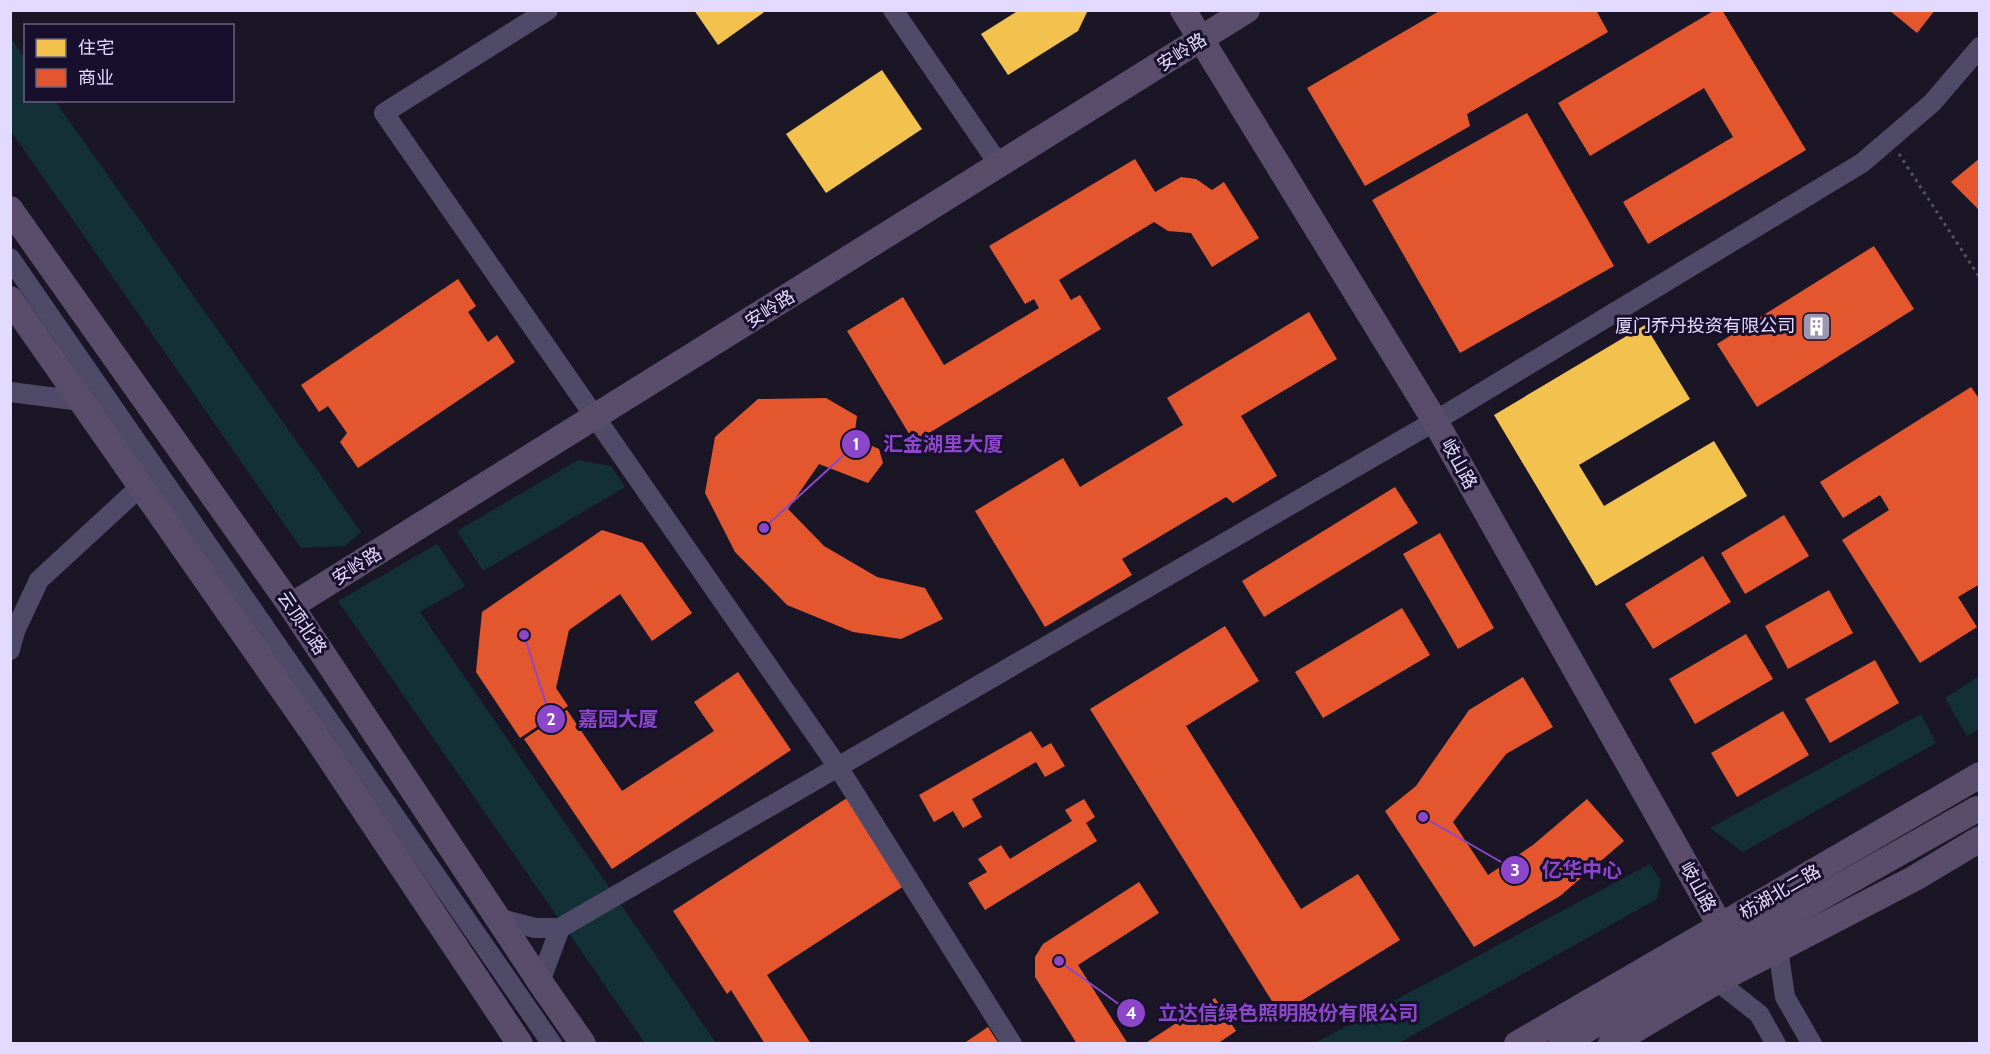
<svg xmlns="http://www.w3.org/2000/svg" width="1990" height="1054" viewBox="0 0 1990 1054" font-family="Cabin,'Noto Sans SC',sans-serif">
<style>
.green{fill:#123035}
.homes{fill:#f2c14e}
.shops{fill:#e4572e}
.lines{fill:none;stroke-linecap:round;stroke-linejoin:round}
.path{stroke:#4a5668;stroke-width:3;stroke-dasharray:3 4.5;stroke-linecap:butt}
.minor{stroke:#4f4a67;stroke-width:20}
.major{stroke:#5a4c6b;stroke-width:26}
.labels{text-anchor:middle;stroke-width:6;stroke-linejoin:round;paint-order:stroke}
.street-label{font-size:18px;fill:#e3dbff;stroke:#180f2d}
.poi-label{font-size:18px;fill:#e3dbff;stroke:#180f2d;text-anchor:end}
.leader{fill:none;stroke:#8b46c9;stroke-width:2}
.callout-dot{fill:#8b46c9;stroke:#180f2d;stroke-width:2}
.mark-label{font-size:18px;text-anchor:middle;font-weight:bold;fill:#fff}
.callout-label{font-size:20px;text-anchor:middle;font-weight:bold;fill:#8b46c9;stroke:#180f2d;stroke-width:6;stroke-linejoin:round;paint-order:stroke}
</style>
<rect width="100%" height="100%" fill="#1b1626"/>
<!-- green -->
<g class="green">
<polygon points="11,38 25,59 26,100 55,101 361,532 345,546 301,548 11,131"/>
<polygon points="578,460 611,466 625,487 483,571 457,531"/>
<polygon points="437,544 465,586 420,612 716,1043 645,1043 338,601"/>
<polygon points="1979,676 1979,729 1967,736 1945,698"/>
<polygon points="1921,714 1936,743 1743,852 1710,828"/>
<polygon points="1650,864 1661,881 1657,899 1399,1043 1315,1043"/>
</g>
<!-- homes -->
<g class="homes">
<polygon points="694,10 767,10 718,45"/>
<polygon points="1019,10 1088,10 1078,31 1008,75 981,34"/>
<polygon points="882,70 922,129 826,193 786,134"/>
<polygon points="1645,325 1690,399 1579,465 1604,506 1714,441 1747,496 1596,586 1494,415"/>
</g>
<!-- shops -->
<g class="shops">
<polygon points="1441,10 1596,10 1608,32 1467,114 1470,126 1365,186 1307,88"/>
<polygon points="1715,10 1722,10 1806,150 1648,244 1623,202 1733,137 1704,88 1590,156 1558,103"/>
<polygon points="1889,10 1935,10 1917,33"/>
<polygon points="1527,113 1614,266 1460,353 1372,200"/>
<polygon points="1980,158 1980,211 1951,182"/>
<polygon points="1135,159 1155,192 1181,177 1196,179 1212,190 1224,182 1259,238 1212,267 1191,233 1168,231 1154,222 1059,280 1071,300 1080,295 1101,329 914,442 847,331 903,297 944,365 1039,308 1034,299 1025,304 989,246"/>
<polygon points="1874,246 1914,309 1757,407 1717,344"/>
<polygon points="458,279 476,306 468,312 488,342 497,335 515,362 358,468 340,442 347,433 328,406 319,412 301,385"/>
<polygon points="1309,312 1337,359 1241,416 1277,476 1233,503 1226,497 1122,559 1132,575 1045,627 975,511 1063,458 1080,487 1183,425 1167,398"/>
<polygon points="1971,387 1980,400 1980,584 1958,597 1977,627 1920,663 1842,540 1889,510 1880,495 1843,518 1820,482"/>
<polygon points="826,398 857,416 854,438 879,449 883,463 868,483 819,464 788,509 824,546 877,577 925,588 943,619 901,639 853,632 787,605 735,552 705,493 715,437 758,399"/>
<polygon points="1395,487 1418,523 1264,617 1242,581"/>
<polygon points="1784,515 1809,556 1745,594 1721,553"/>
<polygon points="602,530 643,543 692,613 652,641 620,594 569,630 556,688 568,706 520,738 476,672 482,612"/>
<polygon points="1440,533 1494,628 1458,649 1403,554"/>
<polygon points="1703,556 1731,602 1653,649 1625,604"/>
<polygon points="1829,590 1853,633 1788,669 1765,626"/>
<polygon points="1402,608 1430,655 1323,718 1295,672"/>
<polygon points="1225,626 1259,681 1186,726 1301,909 1358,874 1400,940 1280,1014 1090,709"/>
<polygon points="1746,634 1773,679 1695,724 1669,679"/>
<polygon points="1875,660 1899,703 1830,743 1805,699"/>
<polygon points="738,672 791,750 612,869 524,739 567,710 622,791 714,731 694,702"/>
<polygon points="1523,677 1553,727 1506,754 1453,822 1488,875 1533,845 1587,799 1624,841 1560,896 1474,947 1385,811 1416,786 1469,710"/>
<polygon points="1783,711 1809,755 1737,797 1711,753"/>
<polygon points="1031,731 1042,748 1051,743 1065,766 1045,777 1036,762 972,799 982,817 963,828 953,811 934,822 919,795"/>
<polygon points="850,796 907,884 767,975 811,1044 765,1044 731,990 727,994 673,911"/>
<polygon points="1084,799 1095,817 1086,823 1097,841 985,910 968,883 987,872 978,859 1001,845 1010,859 1072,821 1065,810"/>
<polygon points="1139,882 1159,913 1078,965 1128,1044 1077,1044 1035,977 1035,957 1043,944"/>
<polygon points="1215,998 1236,1031 1217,1044 1144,1044"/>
<polygon points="988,1027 999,1044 963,1044"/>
</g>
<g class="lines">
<!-- path -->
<polyline class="path" points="1899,154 1980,278"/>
<!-- minor -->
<g class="minor">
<polyline points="548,10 384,113 838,767 1012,1044"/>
<polyline points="893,10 1000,166"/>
<polyline points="10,258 552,1044"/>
<polyline points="10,392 81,401"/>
<polyline points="10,650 15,631 39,580 141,486"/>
<polyline points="497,918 535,928 560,928 1435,421 1862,163 1932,103 1980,47"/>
<polyline points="1778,948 1785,997 1812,1044"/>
<polyline points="1717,981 1759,1014 1776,1044"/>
<polyline points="540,982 560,928"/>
</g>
<!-- major -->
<g class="major">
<polyline points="1183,10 1435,421 1721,927"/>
<polyline points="10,209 291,606 540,982 583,1044"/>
<polyline points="10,299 313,733 520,1044"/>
<polyline points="291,606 1247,10"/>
<polyline points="1517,1044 1980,775"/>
<polyline points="1561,1044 1977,809"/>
<polyline points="1611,1044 1717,981 1915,878 1980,839"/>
</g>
</g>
<!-- icons -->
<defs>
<symbol id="building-square" viewBox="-11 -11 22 22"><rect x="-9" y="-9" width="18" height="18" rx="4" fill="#9d96b3" stroke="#180f2d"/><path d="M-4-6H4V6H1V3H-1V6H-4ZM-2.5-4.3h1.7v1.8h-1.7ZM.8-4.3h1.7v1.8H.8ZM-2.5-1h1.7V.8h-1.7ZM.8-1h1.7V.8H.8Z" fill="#fff"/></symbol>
</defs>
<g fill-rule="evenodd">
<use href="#building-square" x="1800" y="310" width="33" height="33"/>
</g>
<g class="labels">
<!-- street labels -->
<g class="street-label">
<text transform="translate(1182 52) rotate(-32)" y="6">安岭路</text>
<text transform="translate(770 309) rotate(-32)" y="6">安岭路</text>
<text transform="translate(1459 464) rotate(61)" y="6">岐山路</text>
<text transform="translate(357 566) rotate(-32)" y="6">安岭路</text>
<text transform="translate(302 623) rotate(56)" y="6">云顶北路</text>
<text transform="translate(1698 887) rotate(61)" y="6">岐山路</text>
<text transform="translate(1780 892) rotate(-30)" y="6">枋湖北二路</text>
</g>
<!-- poi labels -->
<g class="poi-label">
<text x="1795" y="332">厦门乔丹投资有限公司</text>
</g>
</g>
<!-- callouts -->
<path class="leader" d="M764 528L856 444M524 635L551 719M1423 817L1515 870M1059 961L1131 1013"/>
<g class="callout-dot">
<circle cx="764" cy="528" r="6"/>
<circle cx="524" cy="635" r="6"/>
<circle cx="1423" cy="817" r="6"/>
<circle cx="1059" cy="961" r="6"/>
<circle cx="856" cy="444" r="15"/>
<circle cx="551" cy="719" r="15"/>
<circle cx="1515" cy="870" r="15"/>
<circle cx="1131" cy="1013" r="15"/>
</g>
<g class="mark-label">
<text x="856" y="450">1</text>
<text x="551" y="725">2</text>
<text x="1515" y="876">3</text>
<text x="1131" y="1019">4</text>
</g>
<g class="callout-label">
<text x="943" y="451">汇金湖里大厦</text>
<text x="618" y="726">嘉园大厦</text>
<text x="1582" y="877">亿华中心</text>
<text x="1288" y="1020">立达信绿色照明股份有限公司</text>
</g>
<!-- border -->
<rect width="1990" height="1054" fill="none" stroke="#e3dbff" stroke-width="24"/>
<!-- legend -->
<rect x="24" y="24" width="210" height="78" fill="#180f2d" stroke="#696181" stroke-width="1.5"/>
<rect x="36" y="39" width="30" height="18" fill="#f2c14e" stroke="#696181" stroke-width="1.5"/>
<text x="78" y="54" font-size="18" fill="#e3dbff">住宅</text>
<rect x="36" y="69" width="30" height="18" fill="#e4572e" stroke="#696181" stroke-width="1.5"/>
<text x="78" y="84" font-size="18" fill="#e3dbff">商业</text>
</svg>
